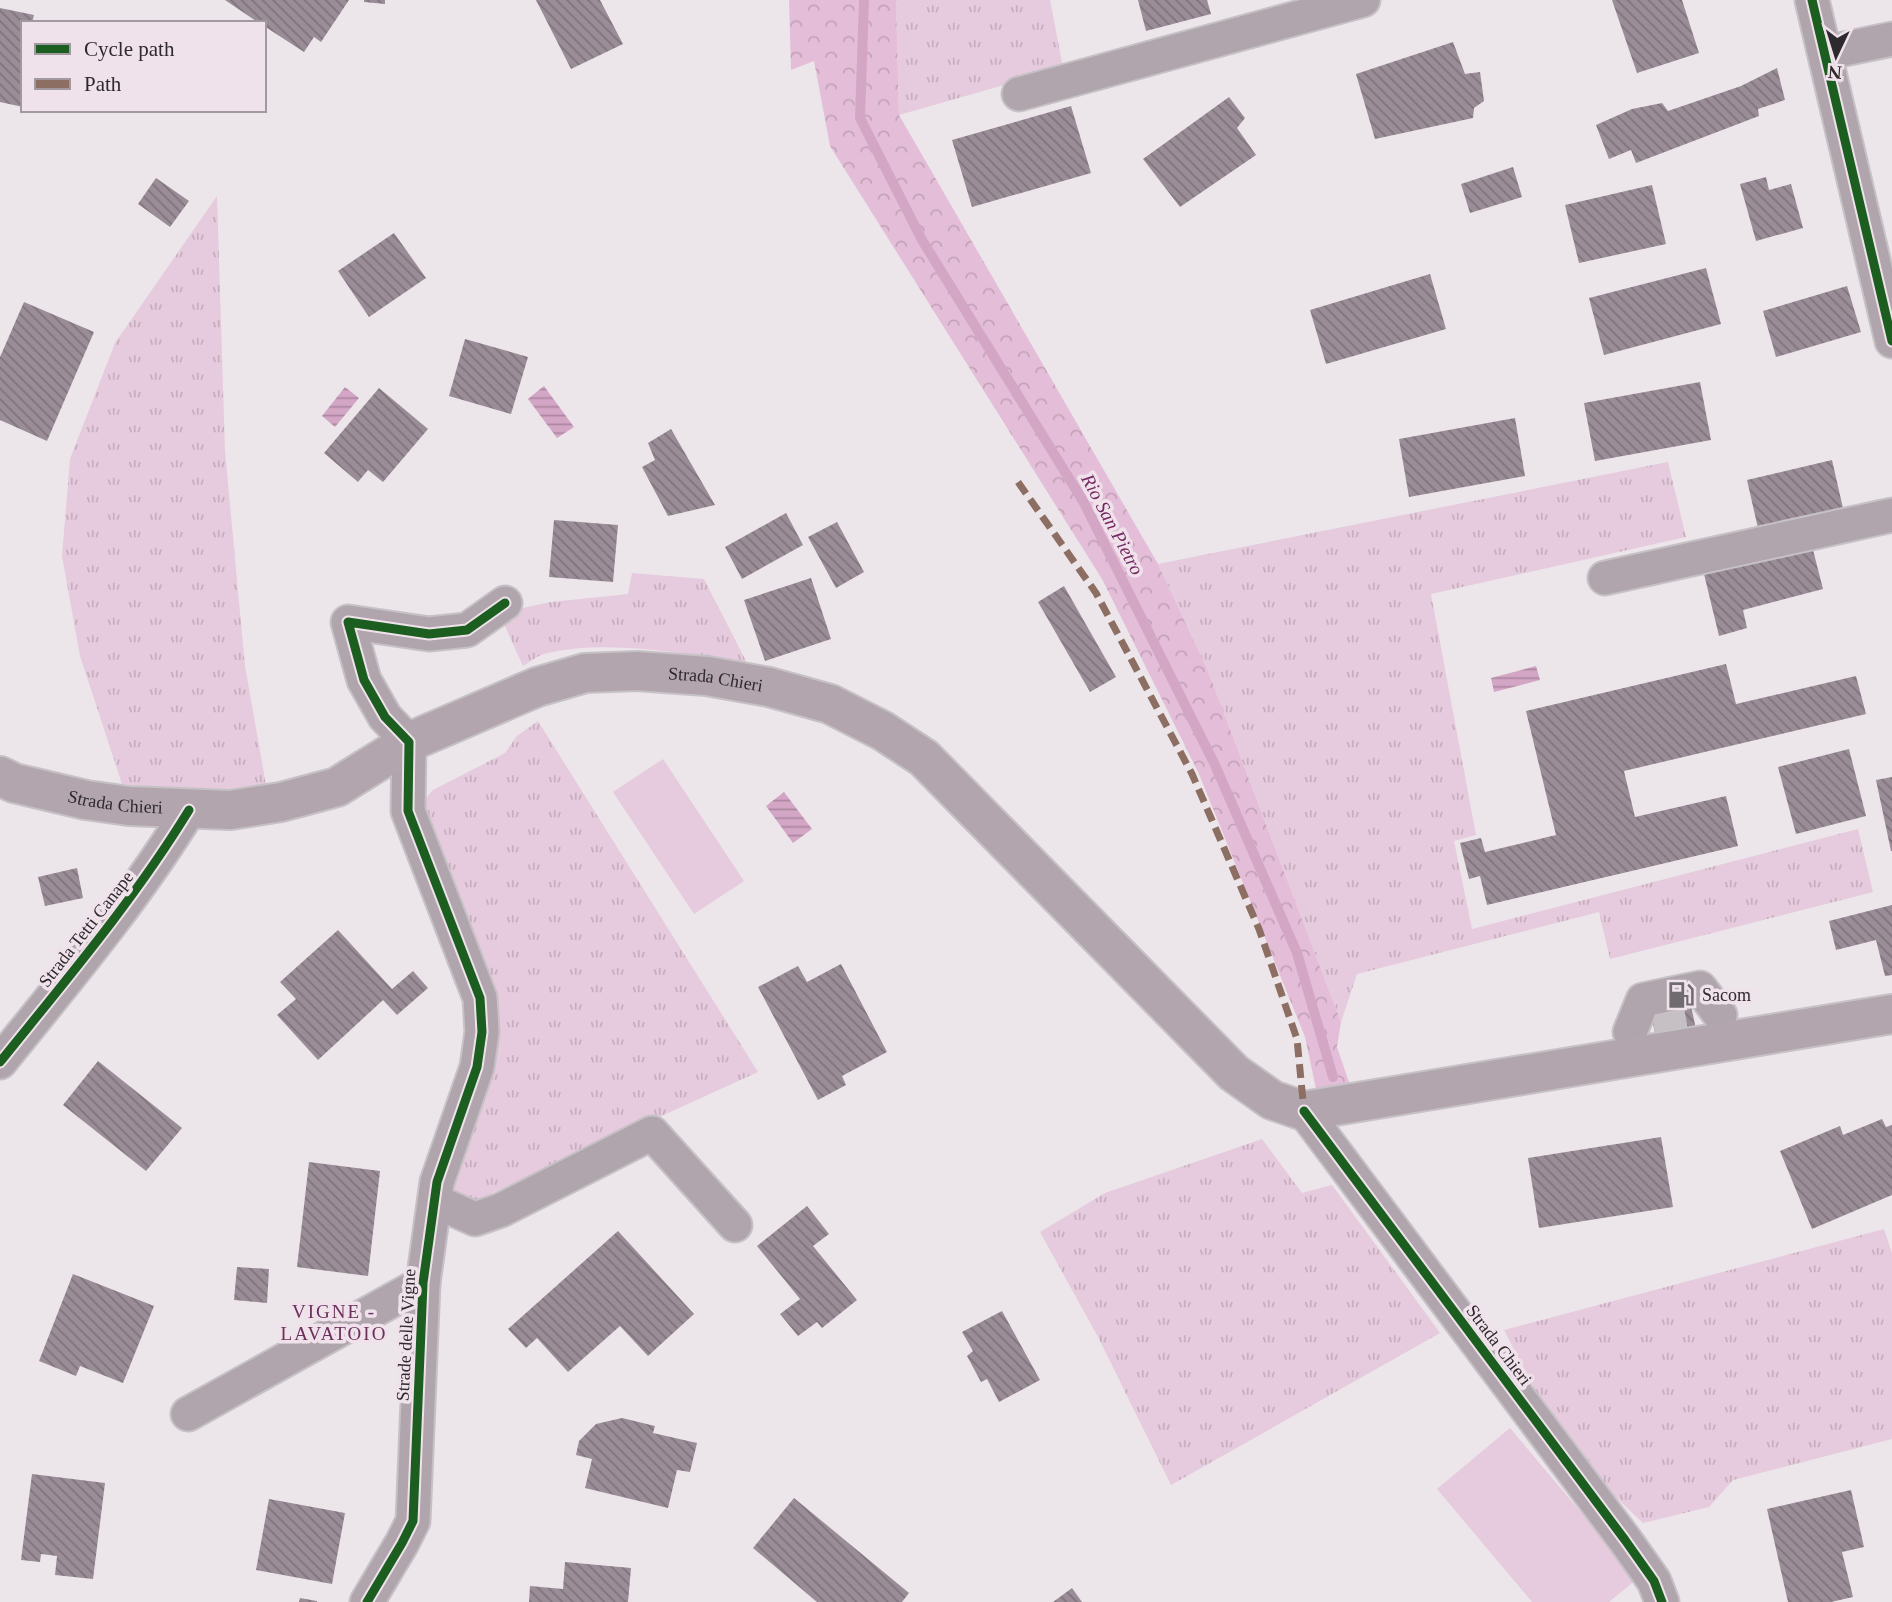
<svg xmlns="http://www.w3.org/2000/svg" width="1892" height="1602" viewBox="0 0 1892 1602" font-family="'Times New Roman',serif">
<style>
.grass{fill:url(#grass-tufts)}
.forest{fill:url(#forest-crowns)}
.park{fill:#e6cadd}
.water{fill:url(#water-rules)}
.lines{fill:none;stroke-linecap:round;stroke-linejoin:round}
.stream{stroke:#d4a6c6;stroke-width:10}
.building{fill:url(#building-back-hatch)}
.minor-tunnel{stroke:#c6c0c4;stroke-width:33;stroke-dasharray:33 17;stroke-linecap:butt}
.minor-casing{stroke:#c5c1c4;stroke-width:37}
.major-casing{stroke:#c5c1c4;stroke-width:42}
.minor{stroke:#b0a5ad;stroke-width:33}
.major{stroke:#b2a5ae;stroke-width:38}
.quiet{stroke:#8d6e63;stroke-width:7;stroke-dasharray:14 7;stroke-linecap:butt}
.cycleway-casing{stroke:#f0e2eb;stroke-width:13}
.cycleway{stroke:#1b5e20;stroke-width:9}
.labels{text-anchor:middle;stroke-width:7;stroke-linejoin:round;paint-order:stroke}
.street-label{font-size:18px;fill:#2e292d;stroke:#f0e2eb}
.poi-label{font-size:18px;fill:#2e292d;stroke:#f0e2eb;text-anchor:start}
.water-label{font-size:19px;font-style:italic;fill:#742861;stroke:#f0e2eb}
.neighbourhood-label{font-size:19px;letter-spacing:2px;fill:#6a305b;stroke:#f0e2eb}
</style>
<defs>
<pattern id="grass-tufts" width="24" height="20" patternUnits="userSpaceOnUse" patternTransform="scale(1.75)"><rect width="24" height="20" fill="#e6cadd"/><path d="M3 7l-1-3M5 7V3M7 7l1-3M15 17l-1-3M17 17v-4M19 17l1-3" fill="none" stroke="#c6aebe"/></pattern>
<pattern id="forest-crowns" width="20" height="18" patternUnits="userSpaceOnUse" patternTransform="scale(1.75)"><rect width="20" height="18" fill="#e4bed8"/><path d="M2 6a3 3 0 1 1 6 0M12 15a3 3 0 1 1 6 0" fill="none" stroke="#c4a3ba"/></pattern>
<pattern id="water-rules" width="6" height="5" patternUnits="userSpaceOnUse" patternTransform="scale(1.75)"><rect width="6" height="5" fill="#d4a6c6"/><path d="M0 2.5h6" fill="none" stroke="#ac87a1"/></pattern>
<pattern id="building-back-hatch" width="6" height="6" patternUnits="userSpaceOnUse" patternTransform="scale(1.75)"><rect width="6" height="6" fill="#9b8d97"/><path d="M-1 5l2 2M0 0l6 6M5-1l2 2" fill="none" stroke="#7f737c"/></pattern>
</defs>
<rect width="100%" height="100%" fill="#ece6ea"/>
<!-- grass -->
<g class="grass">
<polygon points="896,0 1050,0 1063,68 899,115"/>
<polygon points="217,196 225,451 245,666 266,785 197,792 122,784 80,656 62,556 70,459 115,343"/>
<polygon points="1668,462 1686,537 1431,594 1476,835 1454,841 1472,929 1858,829 1873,892 1610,959 1599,912 1357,974 1341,1022 1208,671 1158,564"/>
<path d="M632,573L704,579L747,663C682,654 612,639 547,653C538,655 530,662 523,666L499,613L551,602L628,594Z"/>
<polygon points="538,721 758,1072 473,1202 452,1191 490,1058 421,804 433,790 505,753 517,736"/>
<polygon points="1262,1139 1302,1193 1332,1185 1440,1333 1171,1485 1098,1337 1040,1232 1105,1193"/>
<polygon points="1884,1229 1892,1253 1892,1439 1733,1480 1709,1507 1643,1523 1599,1481 1538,1396 1504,1330"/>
</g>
<!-- forest -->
<polygon class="forest" points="789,0 896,0 899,115 1158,564 1208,671 1341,1022 1337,1047 1351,1088 1316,1089 1305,1037 1199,774 1102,579 830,146 814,61 791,70"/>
<!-- park -->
<g class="park">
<polygon points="663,759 744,881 694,914 613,792"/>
<polygon points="1510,1428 1637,1579 1609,1602 1532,1602 1437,1489"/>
</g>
<!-- water -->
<g class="water">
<polygon points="544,386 574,427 557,438 528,399"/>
<polygon points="345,387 359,398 335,427 322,416"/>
<polygon points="1536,666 1540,680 1494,692 1491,678"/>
<polygon points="784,792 812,829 793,843 766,806"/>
</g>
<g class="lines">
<!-- stream -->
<polyline class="stream" points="864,0 860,118 922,240 1083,501 1215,765 1297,953 1333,1077"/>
</g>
<!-- building -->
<g class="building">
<polygon points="225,0 349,0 321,42 314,37 304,52 264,26 264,23 259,23"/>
<polygon points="364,0 385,0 385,4 364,2"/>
<polygon points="536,0 600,0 623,44 571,69"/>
<polygon points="1138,0 1207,0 1211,14 1146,31"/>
<polygon points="1612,0 1682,0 1699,53 1637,73"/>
<polygon points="0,8 34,15 32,23 23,23 23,107 0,102"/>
<polygon points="1453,42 1465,74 1480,72 1484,101 1474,108 1473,118 1375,139 1356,74"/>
<polygon points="1777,68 1785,100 1758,109 1759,116 1636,163 1631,150 1609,159 1596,125 1632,109 1662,103 1668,111 1741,86"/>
<polygon points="1229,97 1245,118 1237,128 1256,155 1180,207 1143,159"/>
<polygon points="1071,106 1091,173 972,207 952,140"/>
<polygon points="1513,167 1522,197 1470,213 1461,184"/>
<polygon points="1766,177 1769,190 1791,184 1803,228 1756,241 1740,184"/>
<polygon points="156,178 189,201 170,227 138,204"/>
<polygon points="1652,185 1666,244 1579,263 1565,205"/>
<polygon points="394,233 426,278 369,317 338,271"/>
<polygon points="1706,268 1721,324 1604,355 1589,298"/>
<polygon points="1430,274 1446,329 1326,364 1310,310"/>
<polygon points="1847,286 1861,332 1776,357 1763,311"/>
<polygon points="24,302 94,332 47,441 0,420 0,357"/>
<polygon points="465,339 528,357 511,414 449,396"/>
<polygon points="1700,382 1711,440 1595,461 1584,403"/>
<polygon points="379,388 428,429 383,482 368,470 358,482 324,453"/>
<polygon points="1515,418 1525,476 1409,497 1399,439"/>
<polygon points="671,429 715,505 668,516 642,467 655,460 648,443"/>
<polygon points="1832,460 1845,517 1760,537 1747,480"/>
<polygon points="786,513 803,545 742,579 725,547"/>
<polygon points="554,520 618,525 613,582 549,577"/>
<polygon points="837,522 864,572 836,588 808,537"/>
<polygon points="1812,546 1823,589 1743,610 1747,628 1719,636 1704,574"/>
<polygon points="811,578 831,639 765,661 744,600"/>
<polygon points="1064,586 1116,677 1090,692 1038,602"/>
<polygon points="1726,664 1736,704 1856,676 1866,714 1624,771 1635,817 1726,796 1738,846 1487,905 1480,876 1469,879 1460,843 1481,838 1485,852 1556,835 1526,711"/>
<polygon points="1849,749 1866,816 1796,834 1778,767"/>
<polygon points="1892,777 1892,851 1891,851 1876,780"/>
<polygon points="77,868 83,898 45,906 38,877"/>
<polygon points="1892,905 1892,975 1885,976 1876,940 1836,950 1829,921"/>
<polygon points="338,930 392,989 413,971 428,988 397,1015 383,1000 318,1060 277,1015 296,999 280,982"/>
<polygon points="841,964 887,1052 842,1076 846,1085 818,1100 758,987 798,966 807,982"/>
<polygon points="1690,1001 1697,1034 1657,1043 1650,1009"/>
<polygon points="98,1061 182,1128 146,1171 63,1105"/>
<polygon points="1882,1119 1886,1127 1892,1125 1892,1195 1812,1229 1780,1151 1840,1126 1843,1135"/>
<polygon points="1661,1137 1673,1207 1539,1228 1528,1158"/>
<polygon points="309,1162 380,1171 368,1276 297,1267"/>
<polygon points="807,1206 829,1234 813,1246 857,1300 822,1328 817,1322 798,1336 780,1314 800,1299 757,1246"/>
<polygon points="618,1231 694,1314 648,1356 620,1326 568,1372 537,1338 526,1348 508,1329"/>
<polygon points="237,1267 269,1269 267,1303 234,1300"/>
<polygon points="73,1274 154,1306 123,1383 80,1366 76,1376 39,1361"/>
<polygon points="1002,1311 1040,1380 999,1402 987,1379 981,1382 967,1356 973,1351 962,1332"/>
<polygon points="622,1418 655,1426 653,1433 697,1443 690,1472 677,1470 668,1508 585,1488 592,1459 576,1455 579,1441 596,1424"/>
<polygon points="32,1474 105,1483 93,1579 55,1575 57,1556 41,1554 40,1562 21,1560"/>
<polygon points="1851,1490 1864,1547 1842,1552 1853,1597 1831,1602 1788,1602 1767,1509"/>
<polygon points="794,1498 909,1593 902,1602 817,1602 753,1548"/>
<polygon points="269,1499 345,1513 332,1584 256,1570"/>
<polygon points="565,1562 631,1568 628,1602 529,1602 530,1586 563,1589"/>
<polygon points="1072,1588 1082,1602 1053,1602"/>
<polygon points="300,1598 317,1601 317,1602 299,1602"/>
</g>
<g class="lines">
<!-- minor-tunnel -->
<polyline class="minor-tunnel" points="1654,1027 1694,1020"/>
<defs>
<g id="minor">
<polyline points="1812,0 1892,341"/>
<polyline points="1825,53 1892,39"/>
<polyline points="1019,94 1363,0"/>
<polyline points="1605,578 1892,515"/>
<polyline points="1630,1032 1643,1000 1700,988 1720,1015"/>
<path d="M0,1062C66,980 134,900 189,810"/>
<polyline points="1304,1111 1625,1540 1654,1581 1662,1602"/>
<polyline points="435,1201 475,1219 501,1210 652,1133 735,1225"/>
<polyline points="188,1414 423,1283"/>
<polyline points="367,1602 402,1543 413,1521 423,1283 437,1182 477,1067 482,1032 480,998 408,811 409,742 385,717 364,680 348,622 429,634 467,630 505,603"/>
</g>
<g id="major">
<path id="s1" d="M0,776L14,783L86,800L129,806L230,810L281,802L337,787L409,742L537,687L585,673L637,671L707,676L769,687L830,704L883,731L924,758L1234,1073L1272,1100L1304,1111L1892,1014"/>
</g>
</defs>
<!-- minor casing -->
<use href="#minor" class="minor-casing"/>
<!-- major casing -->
<use href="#major" class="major-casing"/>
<!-- minor -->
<use href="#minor" class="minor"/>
<!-- major -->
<use href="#major" class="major"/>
<!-- quiet -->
<polyline class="quiet" points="1018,482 1096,593 1192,774 1259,929 1297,1039 1304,1111"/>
<defs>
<g id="cycleway">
<polyline points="1812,0 1892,341"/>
<path d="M0,1062C66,980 134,900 189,810"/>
<polyline points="1304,1111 1625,1540 1654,1581 1662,1602"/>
<polyline points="367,1602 402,1543 413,1521 423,1283 437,1182 477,1067 482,1032 480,998 408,811 409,742 385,717 364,680 348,622 429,634 467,630 505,603"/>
</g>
</defs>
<!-- cycleway casing -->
<use href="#cycleway" class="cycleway-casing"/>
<!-- cycleway -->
<use href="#cycleway" class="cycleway"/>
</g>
<!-- icons -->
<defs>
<symbol id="fuel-bare" viewBox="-9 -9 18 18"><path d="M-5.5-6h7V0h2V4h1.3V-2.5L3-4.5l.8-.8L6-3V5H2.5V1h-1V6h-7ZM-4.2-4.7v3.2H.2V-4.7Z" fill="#706b6f" stroke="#f0e2eb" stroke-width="2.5" paint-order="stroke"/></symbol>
</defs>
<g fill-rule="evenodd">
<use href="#fuel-bare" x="1662" y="976" width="38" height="38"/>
</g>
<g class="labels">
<!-- street labels -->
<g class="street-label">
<text dy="6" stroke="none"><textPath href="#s1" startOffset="749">Strada Chieri</textPath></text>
<text dy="6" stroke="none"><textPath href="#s1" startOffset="119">Strada Chieri</textPath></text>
<text transform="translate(86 929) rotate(-52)" y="6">Strada Tetti Canape</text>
<text transform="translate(406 1335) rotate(-87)" y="6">Strade delle Vigne</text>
<text transform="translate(1499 1345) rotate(53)" y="6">Strada Chieri</text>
</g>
<!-- poi labels -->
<g class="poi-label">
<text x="1702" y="1001">Sacom</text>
</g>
<!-- water labels -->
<g class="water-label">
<text transform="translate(1113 524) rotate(62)" y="7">Rio San Pietro</text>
</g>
<!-- neighbourhood labels -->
<g class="neighbourhood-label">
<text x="334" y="1318">VIGNE -<tspan x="334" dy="22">LAVATOIO</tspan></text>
</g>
</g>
<!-- legend -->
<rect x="21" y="21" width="245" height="91" fill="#f0e2eb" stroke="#a2989f" stroke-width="2"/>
<rect x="35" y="44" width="35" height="10" fill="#1b5e20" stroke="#a2989f" stroke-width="2"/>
<text x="84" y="56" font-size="21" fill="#2e292d">Cycle path</text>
<rect x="35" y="79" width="35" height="10" fill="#8d6e63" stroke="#a2989f" stroke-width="2"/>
<text x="84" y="91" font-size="21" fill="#2e292d">Path</text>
<!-- north arrow -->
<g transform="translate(1836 56) rotate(184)" stroke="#f0e2eb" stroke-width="5" paint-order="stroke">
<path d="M0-5L12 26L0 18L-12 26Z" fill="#2e292d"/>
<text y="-10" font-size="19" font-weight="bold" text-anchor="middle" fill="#2e292d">N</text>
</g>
</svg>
